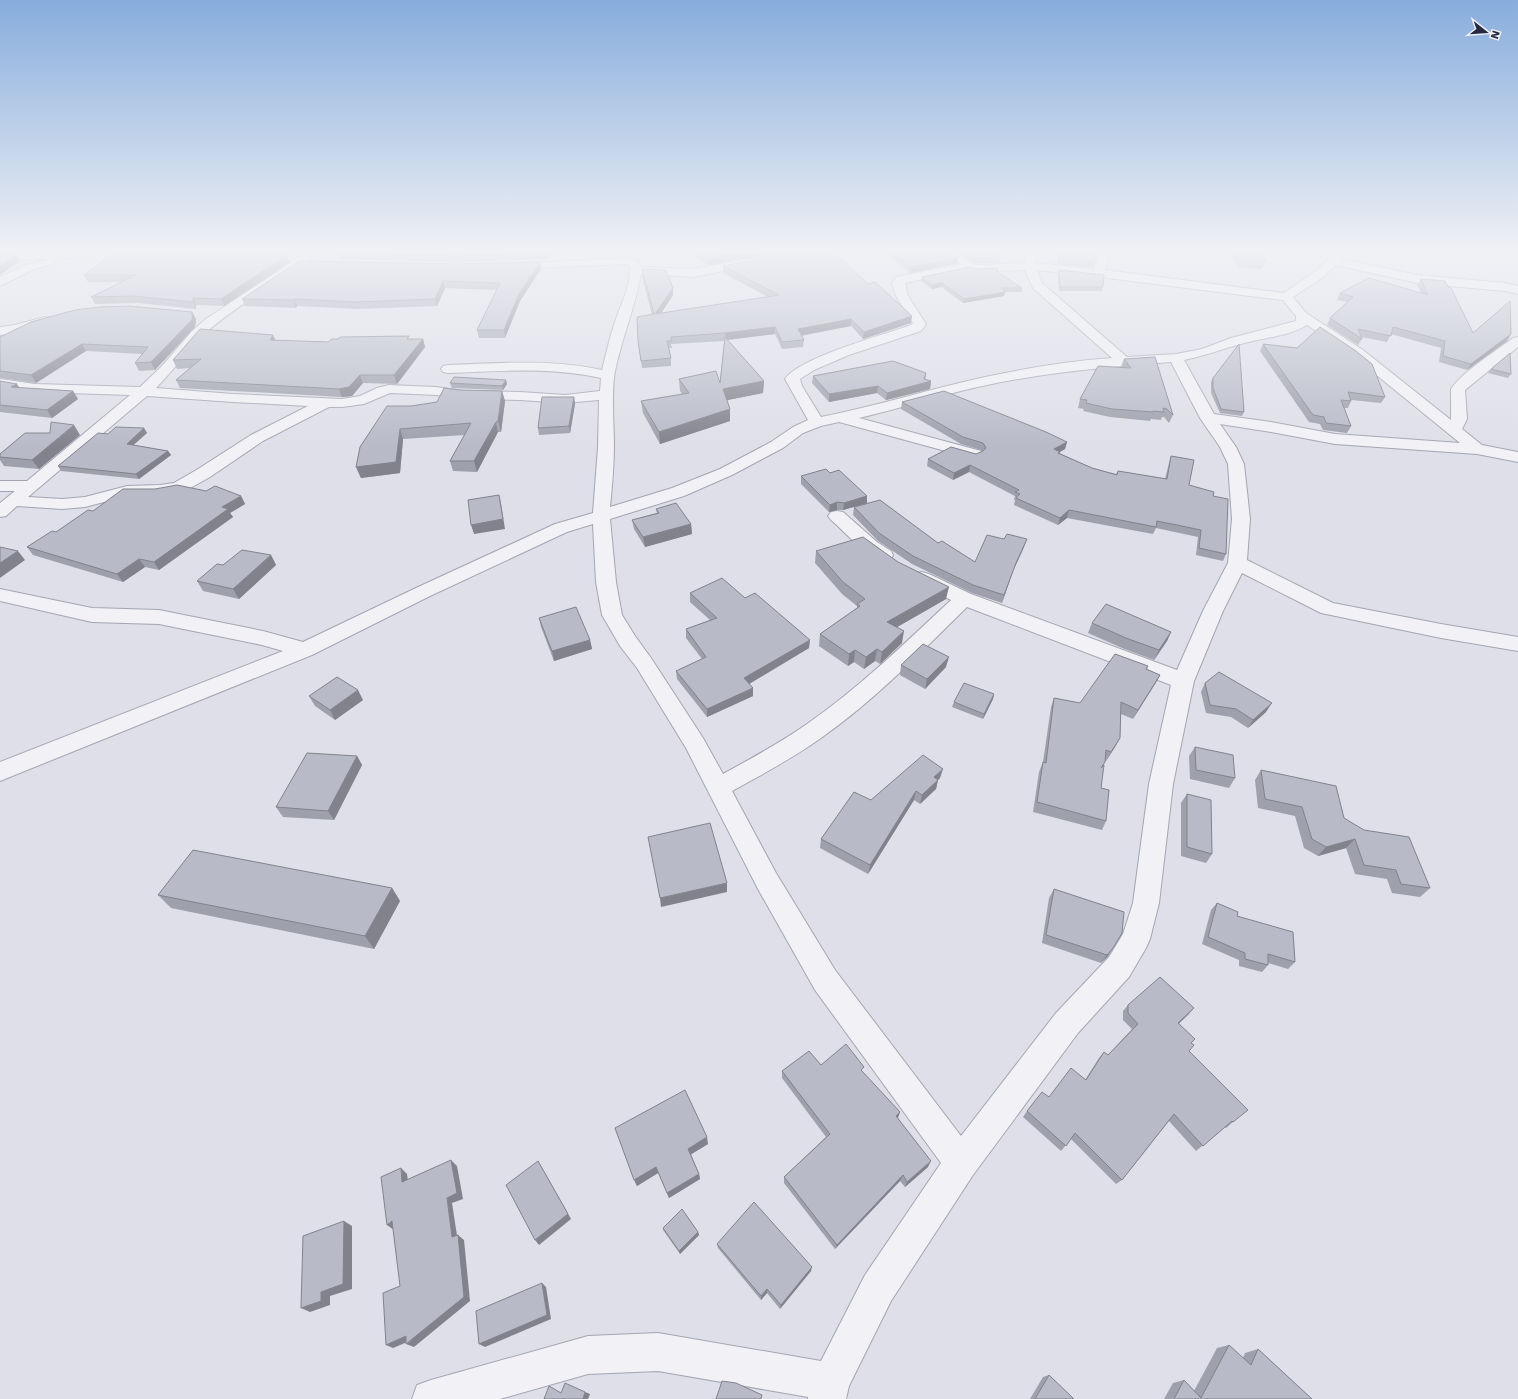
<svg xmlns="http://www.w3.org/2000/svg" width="1518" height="1399" viewBox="0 0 1518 1399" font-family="'Work Sans',sans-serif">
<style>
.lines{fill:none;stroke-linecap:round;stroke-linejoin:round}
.street-casing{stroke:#a3a5b2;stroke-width:2}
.street{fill:#f1f1f6;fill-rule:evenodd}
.wall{fill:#9ea0ac}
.shaded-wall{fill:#81828c}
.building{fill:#b8bac8;stroke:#81828c}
</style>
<rect width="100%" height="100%" fill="#dedfe8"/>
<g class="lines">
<defs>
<g id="street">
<path d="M31,252H105C99,260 15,259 0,259V253Z"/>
<path d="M304,252H316L303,264C270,287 232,309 203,335C187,351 173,371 156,388L233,394L342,399L360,396L377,388L389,385L436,387L463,391L520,392L565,395L600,391L601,378C550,367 499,371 448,373L443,372L441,369L443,366L448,365C499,363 551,359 602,370C606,355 609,339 614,325C619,308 632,284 630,266L627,264L510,269L506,268L504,266L506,264L629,258L639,262L641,267L693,269L790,252H811L810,254L806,255L693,277L641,274C635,307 622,338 615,371C611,393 614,423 614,446C614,467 612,487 610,507L672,488L720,469L771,442L793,427L808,420L785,379C800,357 884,335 911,325L913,323L896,296L892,284L896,277L960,264L948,252H959L973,264L977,265L1024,263L1027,253L1032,252L1037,255L1035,263L1094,269L1099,252H1109L1105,270L1284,293L1320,268L1334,252H1345L1341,259L1417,275L1505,283L1518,286V294L1505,291L1417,283L1336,265L1322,278L1293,297L1306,313L1363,350L1451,420V389C1463,371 1495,352 1513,338L1518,337V347L1465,390L1467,419L1462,429L1482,445L1518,452V462L1477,454L1335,444L1271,432L1220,424L1236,447L1244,464L1250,519L1247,560L1333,603L1441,624L1518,637V651L1441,638L1321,613L1242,573L1223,611L1194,681L1173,784L1159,903L1150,939L1146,948L1129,977L1078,1033L973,1175L891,1301L849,1386L846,1399H808V1397L658,1371L588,1374L500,1399H412L417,1385L431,1380L588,1336L658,1333L821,1361L865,1275L941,1163L815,990L758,889L686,748L637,668L620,646L602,615L596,582L593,524L567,532L430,596L312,655L0,781V762L283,651L262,645L159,624L92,622L0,601V589L92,608L159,610L263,631L303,642L416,588L555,524L593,513L598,447L599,400L565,403L520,400L463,399L436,395L390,393L364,404L342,407H329L263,441L210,477L185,491L160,495L127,496L85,507L62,509L17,506L6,516L0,517V503L15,491H0V481H27L130,395L35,392L0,387V379L35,384L140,387L162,366L192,331L206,319L295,260ZM969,269L977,271L1025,270L1033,288L1112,358C1069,361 1027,368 985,377C930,389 877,406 821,417L802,386L800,379L814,370L849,355L921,331L926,324L908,296L905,283ZM1037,270L1099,277L1283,300L1296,316V321L1231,338L1202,349L1176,354L1127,357L1042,283ZM1307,325L1353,356L1460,443L1335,434L1271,422L1214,414L1184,360C1204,356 1222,349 1241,344C1261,338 1290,336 1307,325ZM1171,362L1200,418L1220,447L1228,464L1232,519L1228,563L1203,611L1177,670L971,594L929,574L922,572L915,574L912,578L915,582L951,600C905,643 859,688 807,724C780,743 752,758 723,774L703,738L651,658L635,636L622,615L616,582L610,519L684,496L732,475L783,448L803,433L821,426L839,422L975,459L981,457L983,454L981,451L859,418C902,408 944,394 987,385C1048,372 1109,367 1171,362ZM147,396L233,402L308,406L251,435L198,469L174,483L160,485L127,486L85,497L62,499L28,497ZM967,607L1171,685L1149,784L1133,903L1123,934L1109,957L1056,1013L961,1136L835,970L776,873L732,791C763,774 793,758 821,738C875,700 920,653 967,607Z"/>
<polygon points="49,259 53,260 55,262 53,264 32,270 0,286 0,277 24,266"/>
<polygon points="45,317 50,318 51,321 50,324 16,333 0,335 0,327 15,325"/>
<path d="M837,511L843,512L877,542L891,551L893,555L891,559C886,560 883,561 878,559C862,552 844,531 831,520L828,516L831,512Z"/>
</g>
</defs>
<!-- street casing -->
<use href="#street" class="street-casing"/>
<!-- street -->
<use href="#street" class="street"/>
</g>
<!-- wall -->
<g class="wall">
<polygon points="117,252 286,252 283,255 287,255 290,262 224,306 196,305 196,309 138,303 95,304 91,297 121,282 88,282 84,275"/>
<polygon points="338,252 558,252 557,253 551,253 547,259 459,262 340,259"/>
<polygon points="694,252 782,252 708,265 694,257"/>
<polygon points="884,252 952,252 958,258 957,263 910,273"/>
<polygon points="961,252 1002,252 999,263 974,263"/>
<polygon points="1057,252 1097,252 1093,267 1057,264"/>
<polygon points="1231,252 1261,252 1266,261 1262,269 1238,267"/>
<polygon points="540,262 541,269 520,301 505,338 479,338 477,330 497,290 445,288 437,306 358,309 297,306 296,308 245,306 242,299 457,264"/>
<polygon points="723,266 911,323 863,339 851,326 801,336 804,340 803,347 782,349 775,334 727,340 764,381 763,393 727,400 730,409 730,421 660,444 643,413 641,401 682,394 680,391 679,379 720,383 724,341 671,344 672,348 669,348 671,358 671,366 642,368 638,341 652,315 642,276 642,269 673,288 673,295 661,313 768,297 723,273"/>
<polygon points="978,269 997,272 1022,288 1022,292 1005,292 1004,296 963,303 941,287 932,289 921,281 922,277"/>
<polygon points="1059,270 1103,287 1102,291 1059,291 1058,274"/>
<polygon points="1421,279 1448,287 1473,333 1511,334 1507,341 1467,370 1439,362 1441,348 1391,334 1387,342 1361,337 1362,339 1358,345 1327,325 1330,318 1347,302 1337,300 1340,293 1421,293 1417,285"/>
<polygon points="192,312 196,319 195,327 155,370 139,371 135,363 142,354 86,351 36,383 0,378 0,337"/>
<polygon points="338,339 423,339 425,347 397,384 363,383 352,396 342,397 180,388 176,380 190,368 177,369 173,360 276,340 328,342"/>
<polygon points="1263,344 1385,397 1381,403 1351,400 1351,401 1348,408 1344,408 1351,426 1347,433 1323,430 1320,424 1309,422 1260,351"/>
<polygon points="1124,359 1173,415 1169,423 1164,417 1162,417 1161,420 1151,419 1150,421 1110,417 1083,411 1084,409 1078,408 1080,399 1121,367"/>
<polygon points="1491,369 1511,374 1508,378 1488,373"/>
<polygon points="926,373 925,379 931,381 930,389 886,400 877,393 829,402 812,383 813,376"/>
<polygon points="1213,378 1244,412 1242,416 1220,413 1211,393 1211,382"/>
<polygon points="0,381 19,388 73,391 78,399 52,418 0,412"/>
<polygon points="450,383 507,384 503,390 452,388"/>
<polygon points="460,390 502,391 505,401 501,432 498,432 477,472 453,471 450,461 465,435 403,439 400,473 361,478 356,467 411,406 437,402"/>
<polygon points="574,397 575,404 570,433 539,435 538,428"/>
<polygon points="902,402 1067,442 1065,449 1060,452 1059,453 1092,468 1116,474 1118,471 1165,479 1169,463 1171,456 1189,485 1213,496 1226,554 1223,561 1196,555 1198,537 1156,528 1153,534 1067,518 1058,525 1014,505 1015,500 1014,500 1015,496 969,472 953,480 927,466 928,459 976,454 983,452 981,450 961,444 901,409"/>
<polygon points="144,428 147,433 133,445 168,451 171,455 139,479 61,471 58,466 108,434"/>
<polygon points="80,435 39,469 4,466 0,460 0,454"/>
<polygon points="830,473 867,496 867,503 938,543 975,562 1024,547 1013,571 1002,603 972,593 912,564 878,541 853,515 854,507 843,510 837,510 829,512 801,484 801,476"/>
<polygon points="206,491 241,496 245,504 230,513 233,517 159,570 145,567 123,582 33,555 27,547 56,532 93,511"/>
<polygon points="656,509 691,524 692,534 645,547 634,529 632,520 657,513"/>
<polygon points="816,551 946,599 897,627 902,643 880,664 875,661 864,669 854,662 848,666 819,646 820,634 857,608 857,606 842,594 815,563"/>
<polygon points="271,555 276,565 239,599 203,591 197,581 223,565"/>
<polygon points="690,593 745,598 809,648 749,684 753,688 753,696 707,717 677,679 676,671 702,659 686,638 686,629 710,620 690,602"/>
<polygon points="539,618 590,640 592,649 554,661 541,627"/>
<polygon points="1092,623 1171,632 1167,641 1154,660 1122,648 1088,633"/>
<polygon points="901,665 946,667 925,689 900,675"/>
<polygon points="1148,666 1147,669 1160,675 1155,684 1133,719 1121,714 1120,738 1115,747 1106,761 1105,761 1102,767 1101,788 1106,821 1102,830 1033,812 1039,772 1043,762 1051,707 1054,698 1080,703"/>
<polygon points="1205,683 1266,712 1248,728 1231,717 1206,713 1201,692"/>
<polygon points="994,694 993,699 983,719 952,707 954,702"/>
<polygon points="309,696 363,700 335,720 315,706"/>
<polygon points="1195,747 1235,778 1229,788 1190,779 1189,756"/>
<polygon points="357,756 362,765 334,820 283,817 276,807"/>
<polygon points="1261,770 1344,818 1430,888 1420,897 1392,893 1387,879 1355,874 1346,848 1318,856 1304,848 1295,816 1258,808 1255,780"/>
<polygon points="940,778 938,780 936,789 920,804 914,800 868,874 820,848 821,839 871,800"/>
<polygon points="1187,794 1212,854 1206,863 1181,856 1181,803"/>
<polygon points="392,888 400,901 374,949 171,908 158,895"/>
<polygon points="1054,889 1108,956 1101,963 1042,943 1049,898"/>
<polygon points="1217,903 1237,916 1295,962 1288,969 1268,963 1268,965 1262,972 1239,966 1239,960 1202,944 1211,910"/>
<polygon points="1128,1005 1194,1008 1179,1023 1191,1043 1189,1051 1233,1122 1226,1128 1225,1127 1196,1151 1169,1121 1122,1180 1116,1184 1071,1139 1061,1151 1023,1117 1027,1111 1049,1097 1085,1080 1099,1058 1104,1052 1108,1055 1132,1029 1123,1020 1123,1011"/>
<polygon points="821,1065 863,1072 898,1118 928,1167 905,1187 900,1181 835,1249 784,1183 784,1177 826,1137 782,1078 782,1071"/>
<polygon points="615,1128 708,1144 691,1154 699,1174 700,1179 669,1198 658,1173 637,1186"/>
<polygon points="663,1228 698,1232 699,1235 680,1254 663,1230"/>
<polygon points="717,1244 811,1271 780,1309 767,1293 761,1300 718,1248"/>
<polygon points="1229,1345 1243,1358 1245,1353 1258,1349 1312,1399 1164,1399 1173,1383 1184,1380 1194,1391 1217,1348"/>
<polygon points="1049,1375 1074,1399 1030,1399 1043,1377"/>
</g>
<!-- shaded-wall -->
<g class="shaded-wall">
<polygon points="279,252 286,252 283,255 287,255 290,262 224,306 221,299 278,254"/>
<polygon points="546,252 551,252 551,253 547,259"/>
<polygon points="745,252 782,252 708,265 708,258"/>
<polygon points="17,254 20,261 0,275 0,266"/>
<polygon points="958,258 957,263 910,273 911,267"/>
<polygon points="540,262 541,269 520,301 505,338 504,330 519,294"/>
<polygon points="443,281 445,288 437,306 435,299"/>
<polygon points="942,283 941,287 932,289 932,285"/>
<polygon points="673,288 673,295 656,321 655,314"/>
<polygon points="1005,292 1004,296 963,303 964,299"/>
<polygon points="193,298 196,305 196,309 193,302"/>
<polygon points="294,299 297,306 296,308 293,300"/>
<polygon points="192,312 196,319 195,327 155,370 151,362"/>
<polygon points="912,316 911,323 863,339 864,332"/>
<polygon points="851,319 851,326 798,336 798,329"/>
<polygon points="775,327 775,334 726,340 725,333"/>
<polygon points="1511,334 1507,341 1467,370 1471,364"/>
<polygon points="273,335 277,343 270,340"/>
<polygon points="423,339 425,347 397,384 394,375"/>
<polygon points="82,344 86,351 36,383 31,375"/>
<polygon points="926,373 925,381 931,381 930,389 886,400 887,393 924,379"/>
<polygon points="360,375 363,383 352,396 342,397 339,389"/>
<polygon points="506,380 507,384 503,390 502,386"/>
<polygon points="764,381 763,393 723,401 723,389"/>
<polygon points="17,384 22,392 11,387"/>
<polygon points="878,386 877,393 829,402 829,394"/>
<polygon points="73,391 78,399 52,418 47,410"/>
<polygon points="502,391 505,401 501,432 498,421"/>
<polygon points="574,397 575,404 570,433 569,426"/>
<polygon points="730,409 730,421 660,444 659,432"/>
<polygon points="496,422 498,432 477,472 474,461"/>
<polygon points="74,425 80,435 39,469 32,460"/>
<polygon points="144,428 147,433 129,449 127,444"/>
<polygon points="400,429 403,439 400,473 361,478 356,467"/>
<polygon points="1067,442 1065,449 1052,456 1054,449"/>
<polygon points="168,451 171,455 139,479 136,474"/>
<polygon points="970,465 969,472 953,480 954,473"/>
<polygon points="499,495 501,504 505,529 474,534 471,525"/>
<polygon points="241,496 245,504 230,513 233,517 159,570 154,562 222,507"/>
<polygon points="867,496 867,503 843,510 844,503"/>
<polygon points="837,502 837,510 829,512 830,505"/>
<polygon points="1069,510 1067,518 1058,525 1060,518"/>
<polygon points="691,524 692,534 645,547 643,537"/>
<polygon points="1027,539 1024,547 1013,571 1002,603 1004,595 1016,563"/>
<polygon points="18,551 25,560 0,578 0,563"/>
<polygon points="271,555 276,565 239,599 233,589"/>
<polygon points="139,559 145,567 123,582 117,574"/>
<polygon points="949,587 946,599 885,634 887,622"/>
<polygon points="904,631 902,643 880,664 882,652"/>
<polygon points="1171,632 1167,641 1154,660 1159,650"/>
<polygon points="590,640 592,649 554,661 552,651"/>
<polygon points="810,640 809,648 744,687 744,678"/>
<polygon points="877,649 875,661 864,669 866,657"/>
<polygon points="855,650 854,662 848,666 849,654"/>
<polygon points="949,657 946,667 925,689 927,679"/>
<polygon points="1160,675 1155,684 1133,719 1138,710"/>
<polygon points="753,688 753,696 707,717 707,709"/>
<polygon points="358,690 363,700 335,720 330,710"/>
<polygon points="994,694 993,699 983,719 984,714"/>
<polygon points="1272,703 1266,712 1248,728 1253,720"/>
<polygon points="1120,738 1115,747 1106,761 1111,752"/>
<polygon points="357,756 362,765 334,820 328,811"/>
<polygon points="943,769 940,778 938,780 936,789 920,804 922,795 934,777"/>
<polygon points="916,791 914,800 868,874 870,865"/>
<polygon points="1355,839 1346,848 1318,856 1326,847"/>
<polygon points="727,883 727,892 661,907 660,898"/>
<polygon points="392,888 400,901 374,949 365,936"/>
<polygon points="1113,948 1108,956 1101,963 1107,955"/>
<polygon points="1194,1008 1188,1015 1173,1029 1178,1023"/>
<polygon points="900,1112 898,1118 896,1116"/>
<polygon points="707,1137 708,1144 690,1155 688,1149"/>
<polygon points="451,1160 457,1166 463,1199 452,1203 458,1242 452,1237 447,1198"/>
<polygon points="538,1161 571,1219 539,1245 535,1240"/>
<polygon points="931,1161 928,1167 905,1187 907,1182"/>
<polygon points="656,1167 658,1173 637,1186 634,1180"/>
<polygon points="401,1168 407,1174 409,1188 402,1182"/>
<polygon points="699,1174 700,1179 669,1198 667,1193"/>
<polygon points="903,1175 900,1181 835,1249 837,1245"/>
<polygon points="344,1221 352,1226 352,1289 330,1296 330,1305 310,1312 301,1308 321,1292"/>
<polygon points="392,1221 394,1230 387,1225"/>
<polygon points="698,1232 699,1235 680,1254 679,1251"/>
<polygon points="458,1235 464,1240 470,1301 414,1347 406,1344 412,1340 393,1348 386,1345"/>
<polygon points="812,1267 811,1271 780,1309 781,1305"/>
<polygon points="542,1283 546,1287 551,1319 485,1347 479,1344"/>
<polygon points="767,1289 767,1293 761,1300 761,1296"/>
<polygon points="585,1392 590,1394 588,1399 583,1399"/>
</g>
<!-- building -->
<g class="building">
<polygon points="115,252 280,252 278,254 287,255 221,299 193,298 193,302 134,296 91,297 136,275 84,275"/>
<polygon points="343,252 546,252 457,256"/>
<polygon points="696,252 745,252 708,258"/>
<polygon points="796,252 833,252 868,284 875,282 912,316 864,332 851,319 798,329 804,340 782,342 775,327 725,333 671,337 671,341 667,341 671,358 641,361 638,341 637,317 654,314 642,269 666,270 673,288 655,314 779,295 723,266"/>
<polygon points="891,252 952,252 958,258 911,267"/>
<polygon points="968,252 1002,252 1000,257 978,258 975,257"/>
<polygon points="1058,252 1097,252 1094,262 1059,259"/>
<polygon points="1237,252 1261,252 1266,261 1241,259"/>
<polygon points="0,254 17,254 0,266"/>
<polygon points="299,261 457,264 540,262 519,294 504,330 477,330 500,283 443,281 435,299 355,302 294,299 293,300 242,299"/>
<polygon points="970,267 978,269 998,268 997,272 1022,288 1002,288 1005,292 964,299 942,283 932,285 922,277"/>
<polygon points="1059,270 1104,275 1103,287 1060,287"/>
<polygon points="1369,278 1428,295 1421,279 1445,281 1448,287 1451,288 1473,333 1510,301 1511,334 1471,364 1443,356 1445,341 1393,327 1391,336 1358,329 1362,339 1330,318 1353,297 1340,293"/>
<polygon points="129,306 192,312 192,320 151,362 135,363 148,347 82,344 31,375 0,371 0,337 31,322 75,310 100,307"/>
<polygon points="1320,327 1356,351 1372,364 1385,397 1348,392 1351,401 1341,400 1351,426 1326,423 1324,417 1313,415 1263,344 1297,348"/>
<polygon points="200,329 273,335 270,340 328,342 332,339 338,339 340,337 409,336 407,339 423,339 394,375 360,375 349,387 339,389 176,380 201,359 173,360"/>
<polygon points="725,337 764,381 723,389 730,409 659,432 641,401 689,393 679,379 716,371 720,383"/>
<polygon points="1239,344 1244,412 1221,409 1213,388 1213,378"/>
<polygon points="1510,353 1511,374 1491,369"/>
<polygon points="1155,357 1173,415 1167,409 1163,408 1164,412 1153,411 1154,412 1112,409 1086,403 1087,400 1080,399 1098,366 1131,368 1124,359"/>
<polygon points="893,361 926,373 924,379 931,381 887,393 878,386 829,394 813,376"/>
<polygon points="454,377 506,380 502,386 450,383"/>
<polygon points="0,381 17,384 11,387 73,391 47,410 0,405"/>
<polygon points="444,388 460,390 502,391 498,421 496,422 474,461 450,461 471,423 400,429 396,462 356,467 360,447 387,406 411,406 437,402"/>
<polygon points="944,391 1046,432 1067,442 1054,449 1060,452 1058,453 1092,468 1117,475 1118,471 1167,479 1171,456 1194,460 1189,485 1214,492 1213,496 1228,499 1226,554 1199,548 1201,530 1157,521 1156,527 1069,510 1060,518 1016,498 1020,494 1015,492 1019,490 970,465 954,473 928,459 951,447 976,454 983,451 986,448 983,443 963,437 902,402"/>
<polygon points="542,397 574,397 569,426 538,428"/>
<polygon points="51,422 74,425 32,460 0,457 0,454 25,433 50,433"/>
<polygon points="116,427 144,428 127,444 168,451 136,474 58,466 98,433 108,434"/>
<polygon points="826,469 830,473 839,470 867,496 844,503 837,502 830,505 801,476"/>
<polygon points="177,485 206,491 215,486 241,496 222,507 228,509 154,562 139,559 117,574 27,547 52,531 56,532 88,510 93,511 123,489 155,489"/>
<polygon points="499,495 503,519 471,525 468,500"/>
<polygon points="880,500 938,543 942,541 975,562 987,535 1004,539 1007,534 1027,539 1016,563 1004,595 973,585 913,556 879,533 854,507"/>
<polygon points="676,503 691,524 643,537 632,520 659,513 656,509"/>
<polygon points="863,537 898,562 949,587 887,622 904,631 882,652 877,649 866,657 855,650 849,654 820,634 860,606 857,604 865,599 843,582 816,551"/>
<polygon points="0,547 18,551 0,563"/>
<polygon points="242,550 271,555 233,589 197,581 217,564 223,565"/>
<polygon points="722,578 745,598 755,593 810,640 744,678 753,688 707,709 676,671 706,657 686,629 717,618 690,593"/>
<polygon points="1106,604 1171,632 1159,650 1126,638 1092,623"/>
<polygon points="576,607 590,640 552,651 539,618"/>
<polygon points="923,644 949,657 927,679 901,665"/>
<polygon points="1115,654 1148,666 1146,669 1160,675 1138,710 1121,702 1120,738 1111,752 1106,750 1105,762 1101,768 1104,765 1101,788 1109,790 1106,821 1037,802 1043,762 1046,763 1054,698 1080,703"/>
<polygon points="1219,672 1272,703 1253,720 1236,709 1210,705 1205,683"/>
<polygon points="337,677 358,690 330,710 309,696"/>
<polygon points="964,683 994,694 984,714 954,702"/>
<polygon points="1195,747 1233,755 1235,778 1196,770"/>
<polygon points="307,753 357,756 328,811 276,807"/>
<polygon points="923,755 943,769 934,777 938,780 922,795 916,791 870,865 821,839 854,792 871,800"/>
<polygon points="1261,770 1336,786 1344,818 1364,830 1409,837 1430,888 1401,884 1396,870 1364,865 1355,839 1326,847 1312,839 1302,807 1265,799"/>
<polygon points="1187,794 1211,800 1212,854 1187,847"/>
<polygon points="710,823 727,883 660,898 648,837"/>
<polygon points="193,850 392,888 365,936 158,895"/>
<polygon points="1054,889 1124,912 1122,933 1113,948 1107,955 1046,935"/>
<polygon points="1217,903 1238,912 1237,916 1293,932 1295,962 1268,954 1268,965 1245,959 1245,953 1208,937"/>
<polygon points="1160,977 1194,1008 1178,1023 1195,1039 1191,1043 1194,1045 1189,1051 1248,1110 1233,1122 1232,1121 1203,1146 1174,1114 1122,1180 1075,1133 1066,1146 1027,1111 1042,1092 1049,1097 1071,1068 1086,1080 1104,1052 1108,1055 1138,1024 1128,1013 1128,1005"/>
<polygon points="846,1044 864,1067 861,1070 900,1112 896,1116 931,1161 907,1182 903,1175 837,1245 784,1177 830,1134 782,1071 809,1051 821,1065"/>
<polygon points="685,1090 707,1137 688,1149 699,1174 667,1193 656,1167 634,1180 615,1128"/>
<polygon points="451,1160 457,1193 447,1198 452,1237 458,1235 464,1297 406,1344 406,1336 386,1345 383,1293 400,1286 392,1221 387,1225 381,1177 401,1168 402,1182"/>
<polygon points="538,1161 568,1214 535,1240 506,1185"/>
<polygon points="754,1202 812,1267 781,1305 767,1289 761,1296 717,1244"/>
<polygon points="682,1209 698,1232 679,1251 663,1228"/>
<polygon points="344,1221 343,1284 321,1292 321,1301 301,1308 303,1236"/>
<polygon points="542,1283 547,1315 479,1344 476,1311"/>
<polygon points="1229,1345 1251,1365 1258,1349 1312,1399 1174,1399 1184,1380 1201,1398"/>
<polygon points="1049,1375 1074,1399 1035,1399"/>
<polygon points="722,1381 736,1383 762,1395 761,1399 716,1399"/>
<polygon points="565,1383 585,1392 583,1399 544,1399 549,1386 561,1393"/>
</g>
<!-- sky -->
<linearGradient id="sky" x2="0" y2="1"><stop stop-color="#87addc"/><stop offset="0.56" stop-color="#f0f1f5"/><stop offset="1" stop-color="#f0f1f5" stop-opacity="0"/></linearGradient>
<rect width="1518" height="448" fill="url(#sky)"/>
<!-- north arrow -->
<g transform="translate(1486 32) rotate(107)" stroke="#edeff6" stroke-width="3" paint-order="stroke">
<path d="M0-3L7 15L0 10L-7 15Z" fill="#262940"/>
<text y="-6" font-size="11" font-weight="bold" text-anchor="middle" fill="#262940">N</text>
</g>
</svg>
